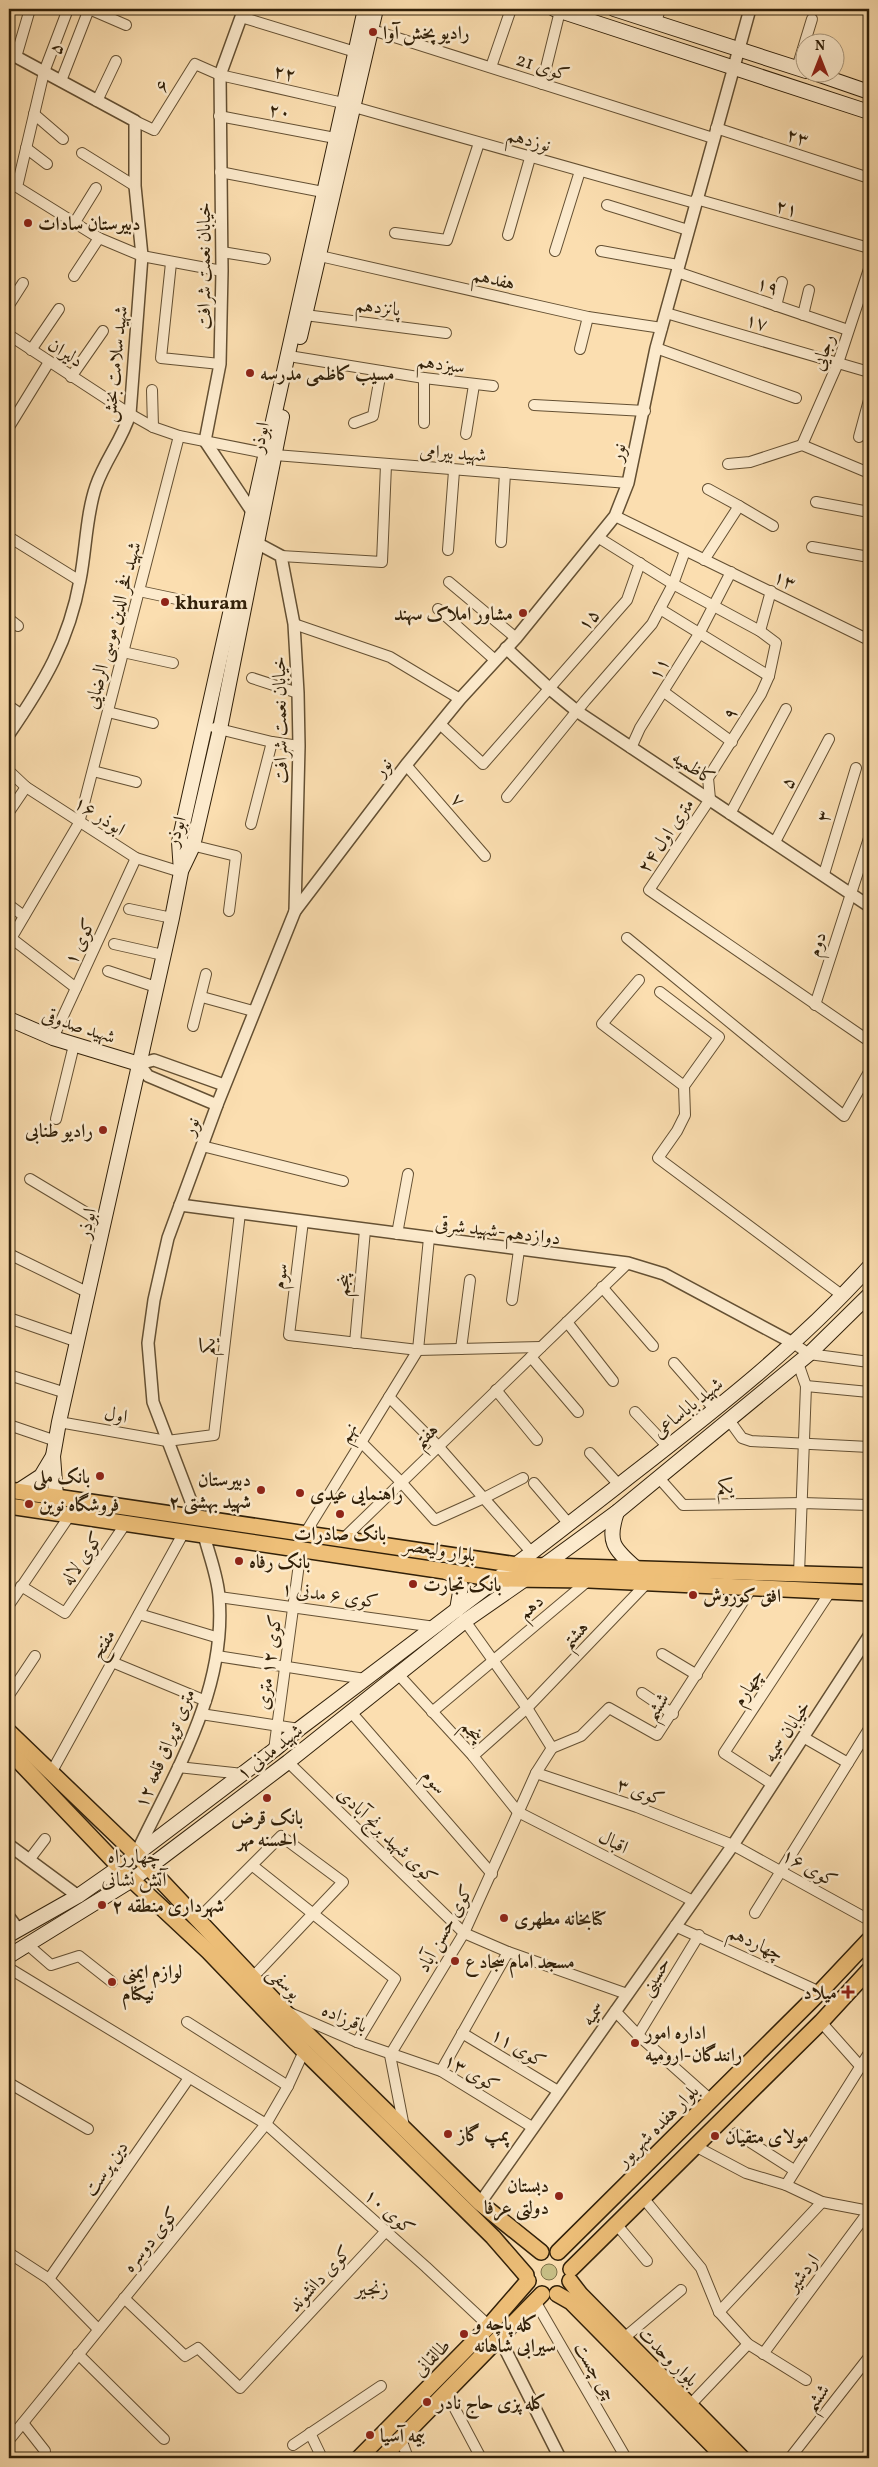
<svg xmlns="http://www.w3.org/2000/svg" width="878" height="2467" viewBox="0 0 878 2467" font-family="Vollkorn,Amiri,serif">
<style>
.green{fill:#c7bf86;stroke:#7c7048}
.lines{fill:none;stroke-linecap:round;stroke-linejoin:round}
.minor-casing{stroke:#645033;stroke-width:12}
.tertiary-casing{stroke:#645033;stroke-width:14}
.secondary-casing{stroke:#312009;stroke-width:16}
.primary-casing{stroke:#312009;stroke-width:18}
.minor{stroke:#fceacc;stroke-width:10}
.tertiary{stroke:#fceacc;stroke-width:11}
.secondary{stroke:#fceacc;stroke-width:14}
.primary{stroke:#eebf78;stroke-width:15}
.poi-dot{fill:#8f2418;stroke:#fceacc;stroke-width:2}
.labels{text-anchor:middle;stroke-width:5;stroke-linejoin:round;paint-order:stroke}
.poi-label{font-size:19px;font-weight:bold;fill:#312009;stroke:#fceacc;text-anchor:start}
.street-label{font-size:19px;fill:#312009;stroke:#fceacc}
.neighbourhood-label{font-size:20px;fill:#312009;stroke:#fceacc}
</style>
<rect width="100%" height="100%" fill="#fbdeb0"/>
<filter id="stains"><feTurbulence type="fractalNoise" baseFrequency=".004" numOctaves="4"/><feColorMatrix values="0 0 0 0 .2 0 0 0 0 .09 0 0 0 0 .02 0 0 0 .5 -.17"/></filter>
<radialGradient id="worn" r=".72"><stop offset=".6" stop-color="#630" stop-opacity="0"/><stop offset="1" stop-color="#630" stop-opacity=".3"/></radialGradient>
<!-- green -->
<circle class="green" cx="549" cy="2272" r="8"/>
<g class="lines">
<defs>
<g id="minor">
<polyline points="68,9 44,72 17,187 99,238 142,256 222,271"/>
<polyline points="241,17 362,54"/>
<polyline points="656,22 660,9"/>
<polyline points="366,28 713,138"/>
<polyline points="16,57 30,9"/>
<polyline points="491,67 511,9"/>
<polyline points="797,68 812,19"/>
<polyline points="61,81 89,9 126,25"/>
<polyline points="542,84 560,11"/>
<polyline points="97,101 116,61"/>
<polyline points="354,107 695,203"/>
<polyline points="34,114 63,139"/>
<polyline points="219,116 335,138"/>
<polyline points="135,121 154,130 195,64 220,75 343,103"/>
<polyline points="716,128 869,178"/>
<polyline points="26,148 47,164"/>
<polyline points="82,153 135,186"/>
<polyline points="220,172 323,192"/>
<polyline points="696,199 869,248"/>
<polyline points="607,205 688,230"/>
<polyline points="75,222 96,188"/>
<polyline points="395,233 447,240 479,143"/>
<polyline points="508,235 530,158"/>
<polyline points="555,251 580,171"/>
<polyline points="601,251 678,265"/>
<polyline points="222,252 265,259"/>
<polyline points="320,256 588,317 662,328"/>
<polyline points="171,263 161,358 220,364"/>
<polyline points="677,272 848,330"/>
<polyline points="74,276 99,238"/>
<polyline points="9,305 23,283"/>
<polyline points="776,306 782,282"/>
<polyline points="666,313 869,372"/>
<polyline points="305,315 446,333"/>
<polyline points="803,315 809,290"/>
<polyline points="9,335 130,414 153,427 179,436 275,455 628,483"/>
<polyline points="656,348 796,398"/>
<polyline points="580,349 588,317"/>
<polyline points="31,350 59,309"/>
<polyline points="295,357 424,378 493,386"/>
<polyline points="71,377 103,331"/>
<polyline points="152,390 153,427"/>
<polyline points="534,405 645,411"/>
<polyline points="354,423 373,416 381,371"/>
<polyline points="424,423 424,378"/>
<polyline points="9,427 49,362"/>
<polyline points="466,434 474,385"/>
<polyline points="859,437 869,400"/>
<polyline points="802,445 838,363 869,269"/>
<polyline points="728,464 750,462 802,445 869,473"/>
<polyline points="708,489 739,506"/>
<polyline points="816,502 869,512"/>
<polyline points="615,516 869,640"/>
<polyline points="9,537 80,581"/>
<polyline points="599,538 673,584 760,631 776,643 769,676 761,694 708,778 710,799 649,890 869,1041"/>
<polyline points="501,542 505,473"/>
<polyline points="812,547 869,557"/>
<polyline points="448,550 454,471"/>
<polyline points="281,556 382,562 386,465"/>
<polyline points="704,560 739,506 773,526"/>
<polyline points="449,582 516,638"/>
<polyline points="139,591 186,601"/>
<polyline points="438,609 495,660"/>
<polyline points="660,609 769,676"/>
<polyline points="9,619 18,626"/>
<polyline points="294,624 390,657 460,699"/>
<polyline points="760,631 771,591"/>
<polyline points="123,652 173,663"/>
<polyline points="252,678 298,693"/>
<polyline points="664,692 732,742"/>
<polyline points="9,706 22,715"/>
<polyline points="108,712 153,723"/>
<polyline points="440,724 483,764 627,600 640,563"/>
<polyline points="215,728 272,742 299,746"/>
<polyline points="631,748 640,728 699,634 731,572"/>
<polyline points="406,765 485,856"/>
<polyline points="9,771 26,787 136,858 181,872"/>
<polyline points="93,771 136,782"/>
<polyline points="507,797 585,701 652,624 673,584 685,551"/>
<polyline points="9,812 26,787"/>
<polyline points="730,814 786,709"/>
<polyline points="251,824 272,742"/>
<polyline points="179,842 236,856 229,911"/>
<polyline points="775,842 829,739"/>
<polyline points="824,874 856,768"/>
<polyline points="9,905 24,916"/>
<polyline points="129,909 172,918"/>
<polyline points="11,938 76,988"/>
<polyline points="627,938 844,1116 869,1072"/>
<polyline points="9,942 79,823 179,436"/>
<polyline points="114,944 163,955"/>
<polyline points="108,971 156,987"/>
<polyline points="639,980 602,1024 684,1086"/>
<polyline points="660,992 719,1037 684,1086 685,1115 677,1131 658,1158 843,1296"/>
<polyline points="202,997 253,1011"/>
<polyline points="815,1005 869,838"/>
<polyline points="193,1026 206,974"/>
<polyline points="53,1038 136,858"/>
<polyline points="56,1119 74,1045"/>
<polyline points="202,1146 343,1181"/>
<polyline points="30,1179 105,1224"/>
<polyline points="303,1221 289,1335 418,1350 541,1347"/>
<polyline points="397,1234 408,1174"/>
<polyline points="9,1254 89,1293"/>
<polyline points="602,1287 653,1346"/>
<polyline points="512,1300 519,1250"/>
<polyline points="9,1318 78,1342"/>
<polyline points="567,1322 613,1381"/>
<polyline points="355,1343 365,1230"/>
<polyline points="793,1343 809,1354 869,1362"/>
<polyline points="461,1349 470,1280"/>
<polyline points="531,1357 578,1412"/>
<polyline points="674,1363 715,1410"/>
<polyline points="798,1363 806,1386 799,1574"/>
<polyline points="9,1375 66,1393"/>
<polyline points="806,1386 869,1392"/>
<polyline points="496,1390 537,1440"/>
<polyline points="389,1397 438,1446 532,1553"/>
<polyline points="635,1412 668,1447"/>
<polyline points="729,1420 742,1438 751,1441 869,1447"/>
<polyline points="59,1422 167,1441 214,1435 240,1213"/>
<polyline points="9,1425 56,1441"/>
<polyline points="361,1442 401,1482 435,1520 484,1498 523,1478"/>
<polyline points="590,1453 619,1485"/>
<polyline points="659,1478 683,1505 802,1503 869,1505"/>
<polyline points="534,1483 569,1524"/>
<polyline points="306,1532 418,1350 429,1238"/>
<polyline points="344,1538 628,1263"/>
<polyline points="21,1586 65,1613 126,1523"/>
<polyline points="219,1597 435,1627"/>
<polyline points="9,1605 70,1515"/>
<polyline points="139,1614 219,1638"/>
<polyline points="465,1621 527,1708 552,1748"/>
<polyline points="662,1654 697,1675"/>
<polyline points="217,1656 365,1679"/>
<polyline points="112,1662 206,1701"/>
<polyline points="398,1674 473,1756 518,1812 693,1901"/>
<polyline points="642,1693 673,1714"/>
<polyline points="9,1695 35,1656"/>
<polyline points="351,1712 492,1874"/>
<polyline points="432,1712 589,1580"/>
<polyline points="201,1714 299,1729"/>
<polyline points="552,1748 581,1736 609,1708 657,1735 751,1589"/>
<polyline points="274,1750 301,1549"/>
<polyline points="473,1756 527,1708 647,1583"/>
<polyline points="288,1762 464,1933 508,1952 627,1994"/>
<polyline points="848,1763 869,1729"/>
<polyline points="178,1767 243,1774"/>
<polyline points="51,1773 184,1532"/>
<polyline points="536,1773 637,1807 733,1845 869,1920"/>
<polyline points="772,1784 724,1753 830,1592"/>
<polyline points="29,1860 45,1839"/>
<polyline points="253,1866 395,1979 357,2042"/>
<polyline points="755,1913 848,1763 803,1737"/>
<polyline points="198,1919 281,1836 343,1882 252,1978"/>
<polyline points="675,1926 820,1992"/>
<polyline points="28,1945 51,1965 79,1956 112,1982"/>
<polyline points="12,1970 266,2124 426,2267 489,2326"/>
<polyline points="615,2011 638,2035 711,2100"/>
<polyline points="290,2013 357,2042 441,2071 532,2127"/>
<polyline points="187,2022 288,2086"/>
<polyline points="821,2022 861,2067"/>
<polyline points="462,2033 558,2091"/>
<polyline points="638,2035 699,1935"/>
<polyline points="441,2071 508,1952"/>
<polyline points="9,2083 88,2129"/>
<polyline points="404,2127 390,2055 464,1933 536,1773 552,1748"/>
<polyline points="736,2133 794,2170"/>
<polyline points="695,2146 746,2173 786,2185 822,2202 869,2211"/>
<polyline points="786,2185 869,2053"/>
<polyline points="644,2199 701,2268 719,2312 748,2344 806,2380"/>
<polyline points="617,2225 647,2261"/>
<polyline points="9,2253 49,2279 98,2329"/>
<polyline points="49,2279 189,2078"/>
<polyline points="124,2298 185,2356 198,2348 240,2388 386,2231"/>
<polyline points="535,2301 626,2458"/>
<polyline points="719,2312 822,2202"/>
<polyline points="624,2338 681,2290"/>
<polyline points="78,2354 164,2439"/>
<polyline points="763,2354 869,2211"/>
<polyline points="446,2392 481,2458"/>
<polyline points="690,2405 748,2344"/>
<polyline points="23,2423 45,2451"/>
<polyline points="310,2433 322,2458"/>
<polyline points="401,2439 408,2458"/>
<polyline points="9,2440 266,2124 288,2086 304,2051"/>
<polyline points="293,2445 381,2386"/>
<polyline points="790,2458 869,2357"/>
<polyline points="868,2458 869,2457"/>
</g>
<g id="tertiary">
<polyline points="244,9 220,75 222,271 220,364 205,441 253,513"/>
<path d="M9,53L135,121V186L142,256L130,414C122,440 105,460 96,486C86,515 86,550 80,580C69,641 44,683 9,734"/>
<polyline points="251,540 281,556 294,624 298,693 299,746 295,911"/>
<polyline points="506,648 550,689 578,712 869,906"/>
<polyline points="217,1105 148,1076 139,1064 154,1060 224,1085"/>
<polyline points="180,1205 628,1263 664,1274 793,1343"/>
<polyline points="197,1517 153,1402 148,1343 154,1300 168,1238 217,1105 295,911 406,765 460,699 516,638 615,516 628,483 656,348 750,9"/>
<polyline points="9,1845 78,1896"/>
<path d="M136,1854C174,1774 227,1690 219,1597C218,1577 209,1555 204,1535"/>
<polyline points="9,1917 18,1929"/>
<polyline points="480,2203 733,1845 869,1636"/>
<polyline points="499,2337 560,2458"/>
</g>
<g id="secondary">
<polyline points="554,9 869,112"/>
<polyline points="614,9 806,71"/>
<polyline points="811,72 869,92"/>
<polyline points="300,337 376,9"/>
<polyline points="182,869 193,846 220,729 282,417"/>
<polyline points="9,1019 53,1038 139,1064"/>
<polyline points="18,1491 41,1476 53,1456"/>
<polyline points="53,1508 56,1496 53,1456 59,1422 172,918 181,872 179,842 365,9"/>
<path d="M617,1512C607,1542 613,1548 636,1568"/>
<polyline points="443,1570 454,1576 461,1586 457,1610"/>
<path d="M9,1935L78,1896L121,1866L274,1750L299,1729C408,1647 517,1565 624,1481C710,1414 796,1348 869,1267"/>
<polyline points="9,1956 132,1880 288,1762 465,1621 524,1580 617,1512 809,1354 869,1295"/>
</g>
<g id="primary">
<polyline points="9,1490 517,1565 869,1576"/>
<polyline points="9,1506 498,1579 589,1580 869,1593"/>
<polyline points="9,1732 136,1854 285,2012 480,2203 541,2252"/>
<polyline points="9,1751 132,1880 209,1952 304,2051 493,2237 526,2275"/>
<polyline points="558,2252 820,1992 869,1940"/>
<polyline points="571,2269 821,2022 869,1970"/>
<polyline points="570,2281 580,2294 742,2458"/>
<polyline points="557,2294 571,2302 725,2458"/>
<polyline points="359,2458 489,2326 528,2281"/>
<polyline points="382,2458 542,2294"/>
</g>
</defs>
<!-- minor casing -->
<use href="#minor" class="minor-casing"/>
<!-- tertiary casing -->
<use href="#tertiary" class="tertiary-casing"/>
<!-- secondary casing -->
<use href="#secondary" class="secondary-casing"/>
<!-- primary casing -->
<use href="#primary" class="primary-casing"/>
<!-- minor -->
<use href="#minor" class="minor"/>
<!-- tertiary -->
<use href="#tertiary" class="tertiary"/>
<!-- secondary -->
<use href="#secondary" class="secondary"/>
<!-- primary -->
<use href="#primary" class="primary"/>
</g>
<!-- markers -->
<g class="poi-dot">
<circle cx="373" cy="32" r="5"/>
<circle cx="28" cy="223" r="5"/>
<circle cx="250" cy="373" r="5"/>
<circle cx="165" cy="602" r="5"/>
<circle cx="523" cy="613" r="5"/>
<circle cx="103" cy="1130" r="5"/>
<circle cx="100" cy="1476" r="5"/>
<circle cx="261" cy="1490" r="5"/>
<circle cx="300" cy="1493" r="5"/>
<circle cx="29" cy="1504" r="5"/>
<circle cx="340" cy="1514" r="5"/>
<circle cx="239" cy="1561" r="5"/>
<circle cx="413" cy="1584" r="5"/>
<circle cx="693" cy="1595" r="5"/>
<circle cx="267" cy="1798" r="5"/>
<circle cx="102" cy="1905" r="5"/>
<circle cx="504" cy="1918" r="5"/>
<circle cx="455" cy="1961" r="5"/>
<circle cx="112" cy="1982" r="5"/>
<path d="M845.5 1984.5h5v5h5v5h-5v5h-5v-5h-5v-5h5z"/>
<circle cx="635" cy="2043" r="5"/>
<circle cx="448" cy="2134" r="5"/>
<circle cx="715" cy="2136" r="5"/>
<circle cx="559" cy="2196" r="5"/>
<circle cx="464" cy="2334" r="5"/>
<circle cx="427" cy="2402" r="5"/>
<circle cx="370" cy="2435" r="5"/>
</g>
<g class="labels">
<!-- poi labels -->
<g class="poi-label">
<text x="383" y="39">رادیو پخش آوا</text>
<text x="38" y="230">دبیرستان سادات</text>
<text x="260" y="380">مسیب کاظمی مدرسه</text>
<text x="175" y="609">khuram</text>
<text x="513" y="620" text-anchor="end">مشاور املاک سهند</text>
<text x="93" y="1137" text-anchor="end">رادیو طنابی</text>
<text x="90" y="1483" text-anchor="end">بانک ملی</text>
<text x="251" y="1486" text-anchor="end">دبیرستان<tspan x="251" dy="22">شهید بهشتی ۲</tspan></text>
<text x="310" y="1500">راهنمایی عیدی</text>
<text x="39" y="1511">فروشگاه نوین</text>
<text x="340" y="1540" text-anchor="middle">بانک صادرات</text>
<text x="249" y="1568">بانک رفاه</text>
<text x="423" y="1591">بانک تجارت</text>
<text x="703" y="1602">افق کوروش</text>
<text x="267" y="1824" text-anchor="middle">بانک قرض<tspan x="267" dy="22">الحسنه مهر</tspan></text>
<text x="112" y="1912">شهرداری منطقه ۲</text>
<text x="514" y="1925">کتابخانه مطهری</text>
<text x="465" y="1968">مسجد امام سجاد ع</text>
<text x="122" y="1978">لوازم ایمنی<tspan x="122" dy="22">نیکنام</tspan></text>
<text x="837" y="1999" text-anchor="end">میلاد</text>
<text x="645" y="2039">اداره امور<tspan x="645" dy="22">رانندگان-ارومیه</tspan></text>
<text x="458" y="2141">پمپ گاز</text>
<text x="725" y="2143">مولای متقیان</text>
<text x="549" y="2192" text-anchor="end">دبستان<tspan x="549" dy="22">دولتی عرفا</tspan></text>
<text x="474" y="2330">کله پاچه و<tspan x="474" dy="22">سیرابی شاهانه</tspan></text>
<text x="437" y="2409">کله پزى حاج نادر</text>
<text x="380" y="2442">بیمه آسیا</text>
</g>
<!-- street labels -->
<g class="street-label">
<text transform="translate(55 48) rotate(-69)" y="7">۵</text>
<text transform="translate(543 66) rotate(18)" y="7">کوی 21</text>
<text transform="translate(285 72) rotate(13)" y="7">۲۲</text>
<text transform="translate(161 85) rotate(-58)" y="7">۶</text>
<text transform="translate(280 110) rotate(10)" y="7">۲۰</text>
<text transform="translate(798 136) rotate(18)" y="7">۲۳</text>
<text transform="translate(529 139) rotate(15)" y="7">نوزدهم</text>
<text transform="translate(787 207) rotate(16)" y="7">۲۱</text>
<text transform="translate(203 266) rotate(-90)" y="7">خیابان نعمت شرافت</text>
<text transform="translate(494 278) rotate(13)" y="7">هفدهم</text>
<text transform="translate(768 285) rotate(19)" y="7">۱۹</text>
<text transform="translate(378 306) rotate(7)" y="7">پانزدهم</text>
<text transform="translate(757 321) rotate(16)" y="7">۱۷</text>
<text transform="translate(66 352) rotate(33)" y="7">دلیران</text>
<text transform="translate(822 352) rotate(-71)" y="7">رجایی</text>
<text transform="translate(441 363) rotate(8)" y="7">سیزدهم</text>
<text transform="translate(114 364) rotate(-84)" y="7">شهید سلامت بخش</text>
<text transform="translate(259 437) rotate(-78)" y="7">ابوذر</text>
<text transform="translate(453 452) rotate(4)" y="7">شهید بیرامی</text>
<text transform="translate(617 452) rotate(-77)" y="7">نور</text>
<text transform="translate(785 579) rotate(26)" y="7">۱۳</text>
<text transform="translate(588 619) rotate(-49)" y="7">۱۵</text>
<text transform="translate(112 625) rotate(-75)" y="7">شهید فخر الدین موسی الرضایی</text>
<text transform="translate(658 668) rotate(-59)" y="7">۱۱</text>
<text transform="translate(729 713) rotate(-59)" y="7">۹</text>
<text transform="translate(279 720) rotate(-91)" y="7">خیابان نعمت شرافت</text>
<text transform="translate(382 767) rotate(-53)" y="7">نور</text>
<text transform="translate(694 767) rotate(33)" y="7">کاظمیه</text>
<text transform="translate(787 782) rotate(-62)" y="7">۵</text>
<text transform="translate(459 799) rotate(49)" y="7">۷</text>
<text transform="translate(100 815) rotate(33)" y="7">۱۶ ابوذر</text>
<text transform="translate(823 816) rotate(-73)" y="7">۳</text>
<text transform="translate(175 831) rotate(-73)" y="7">ابوذر</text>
<text transform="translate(665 835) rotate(-56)" y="7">۲۴ متری اول</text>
<text transform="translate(79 941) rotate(-65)" y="7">کوی ۱</text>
<text transform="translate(816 944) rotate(-73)" y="7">دوم</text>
<text transform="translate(79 1025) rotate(18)" y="7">شهید صدوقی</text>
<text transform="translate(190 1126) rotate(-70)" y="7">نور</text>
<text transform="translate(86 1223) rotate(-77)" y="7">ابوذر</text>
<text transform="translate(498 1230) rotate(7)" y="7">دوازدهم-شهید شرقی</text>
<text transform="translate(279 1276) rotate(-83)" y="7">سوم</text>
<text transform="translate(342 1285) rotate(-85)" y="7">پنجم</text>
<text transform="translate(207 1346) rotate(-83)" y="7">یکم</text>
<text transform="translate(687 1407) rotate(-39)" y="7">شهید باباساعی</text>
<text transform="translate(116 1414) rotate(10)" y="7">اول</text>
<text transform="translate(347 1432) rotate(-58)" y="7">نهم</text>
<text transform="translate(425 1435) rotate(-44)" y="7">هفتم</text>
<text transform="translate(725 1486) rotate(-1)" y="7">یکم</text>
<text transform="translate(440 1549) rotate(9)" y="7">بلوار ولیعصر</text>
<text transform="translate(81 1558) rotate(-56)" y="7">کوی لاله</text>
<text transform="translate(330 1594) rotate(8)" y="7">کوی ۶ مدنی ۱</text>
<text transform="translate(530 1606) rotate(-40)" y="7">دهم</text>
<text transform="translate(574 1634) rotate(-46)" y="7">هشتم</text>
<text transform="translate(102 1644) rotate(-61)" y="7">مفتح</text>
<text transform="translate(268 1662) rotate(-82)" y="7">کوی ۱۲ متری</text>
<text transform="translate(747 1687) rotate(-57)" y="7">چهارم</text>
<text transform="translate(656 1706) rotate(-56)" y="7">ششم</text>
<text transform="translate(473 1730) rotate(48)" y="7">پنجم</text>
<text transform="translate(786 1731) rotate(-57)" y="7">خیابان سمیه</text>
<text transform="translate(164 1748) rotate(-67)" y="7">۱۲ متری توپراق قلعه</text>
<text transform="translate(269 1751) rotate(-38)" y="7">شهید مدنی ۱</text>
<text transform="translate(435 1781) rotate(49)" y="7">سوم</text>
<text transform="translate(641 1791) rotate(20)" y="7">کوی ۳</text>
<text transform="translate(388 1835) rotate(44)" y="7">کوی شهید برنج آبادی</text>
<text transform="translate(614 1841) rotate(27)" y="7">اقبال</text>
<text transform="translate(810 1867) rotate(29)" y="7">کوی ۱۶</text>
<text transform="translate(444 1928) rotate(-61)" y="7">کوی حسن آباد</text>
<text transform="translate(756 1942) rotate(25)" y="7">چهاردهم</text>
<text transform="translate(654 1976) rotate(-59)" y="7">حسینی</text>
<text transform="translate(285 1982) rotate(45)" y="7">یوسفی</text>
<text transform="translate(592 2013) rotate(-55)" y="7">سمیه</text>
<text transform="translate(345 2017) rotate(23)" y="7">باقرزاده</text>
<text transform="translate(519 2047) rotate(31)" y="7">کوی ۱۱</text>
<text transform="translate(472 2072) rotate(29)" y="7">کوی ۱۳</text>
<text transform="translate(657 2125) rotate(-45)" y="7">بلوار هفده شهریور</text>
<text transform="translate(105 2168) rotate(-55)" y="7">دین پرست</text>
<text transform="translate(390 2211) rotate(41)" y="7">کوی ۱۰</text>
<text transform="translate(150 2239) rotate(-51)" y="7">کوی دوسره</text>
<text transform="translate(802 2272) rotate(-53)" y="7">اردشیر</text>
<text transform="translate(319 2278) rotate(-47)" y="7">کوی دانشوند</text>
<text transform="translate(669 2356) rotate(45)" y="7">بلوار وحدت</text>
<text transform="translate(431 2357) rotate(-45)" y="7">طالقانی</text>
<text transform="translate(596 2371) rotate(60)" y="7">چی چست</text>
<text transform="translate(816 2397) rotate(-52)" y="7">ششم</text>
</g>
<!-- neighbourhood labels -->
<g class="neighbourhood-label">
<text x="134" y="1863">چهارراه<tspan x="134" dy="23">آتش نشانی</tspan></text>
<text x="372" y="2295">زنجیر</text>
</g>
</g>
<!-- margin -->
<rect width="878" height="2467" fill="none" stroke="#fbdeb0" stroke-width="30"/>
<rect x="10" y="10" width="858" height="2447" fill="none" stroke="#312009" stroke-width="2.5"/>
<rect x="15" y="15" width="848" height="2437" fill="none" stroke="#312009"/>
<!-- north arrow -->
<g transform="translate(820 58)"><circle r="24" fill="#fceacc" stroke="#ab997e"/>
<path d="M0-4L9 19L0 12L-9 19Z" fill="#8f2418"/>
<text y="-8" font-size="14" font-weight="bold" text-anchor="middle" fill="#312009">N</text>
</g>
<rect width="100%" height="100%" filter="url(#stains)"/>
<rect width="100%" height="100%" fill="url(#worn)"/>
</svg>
